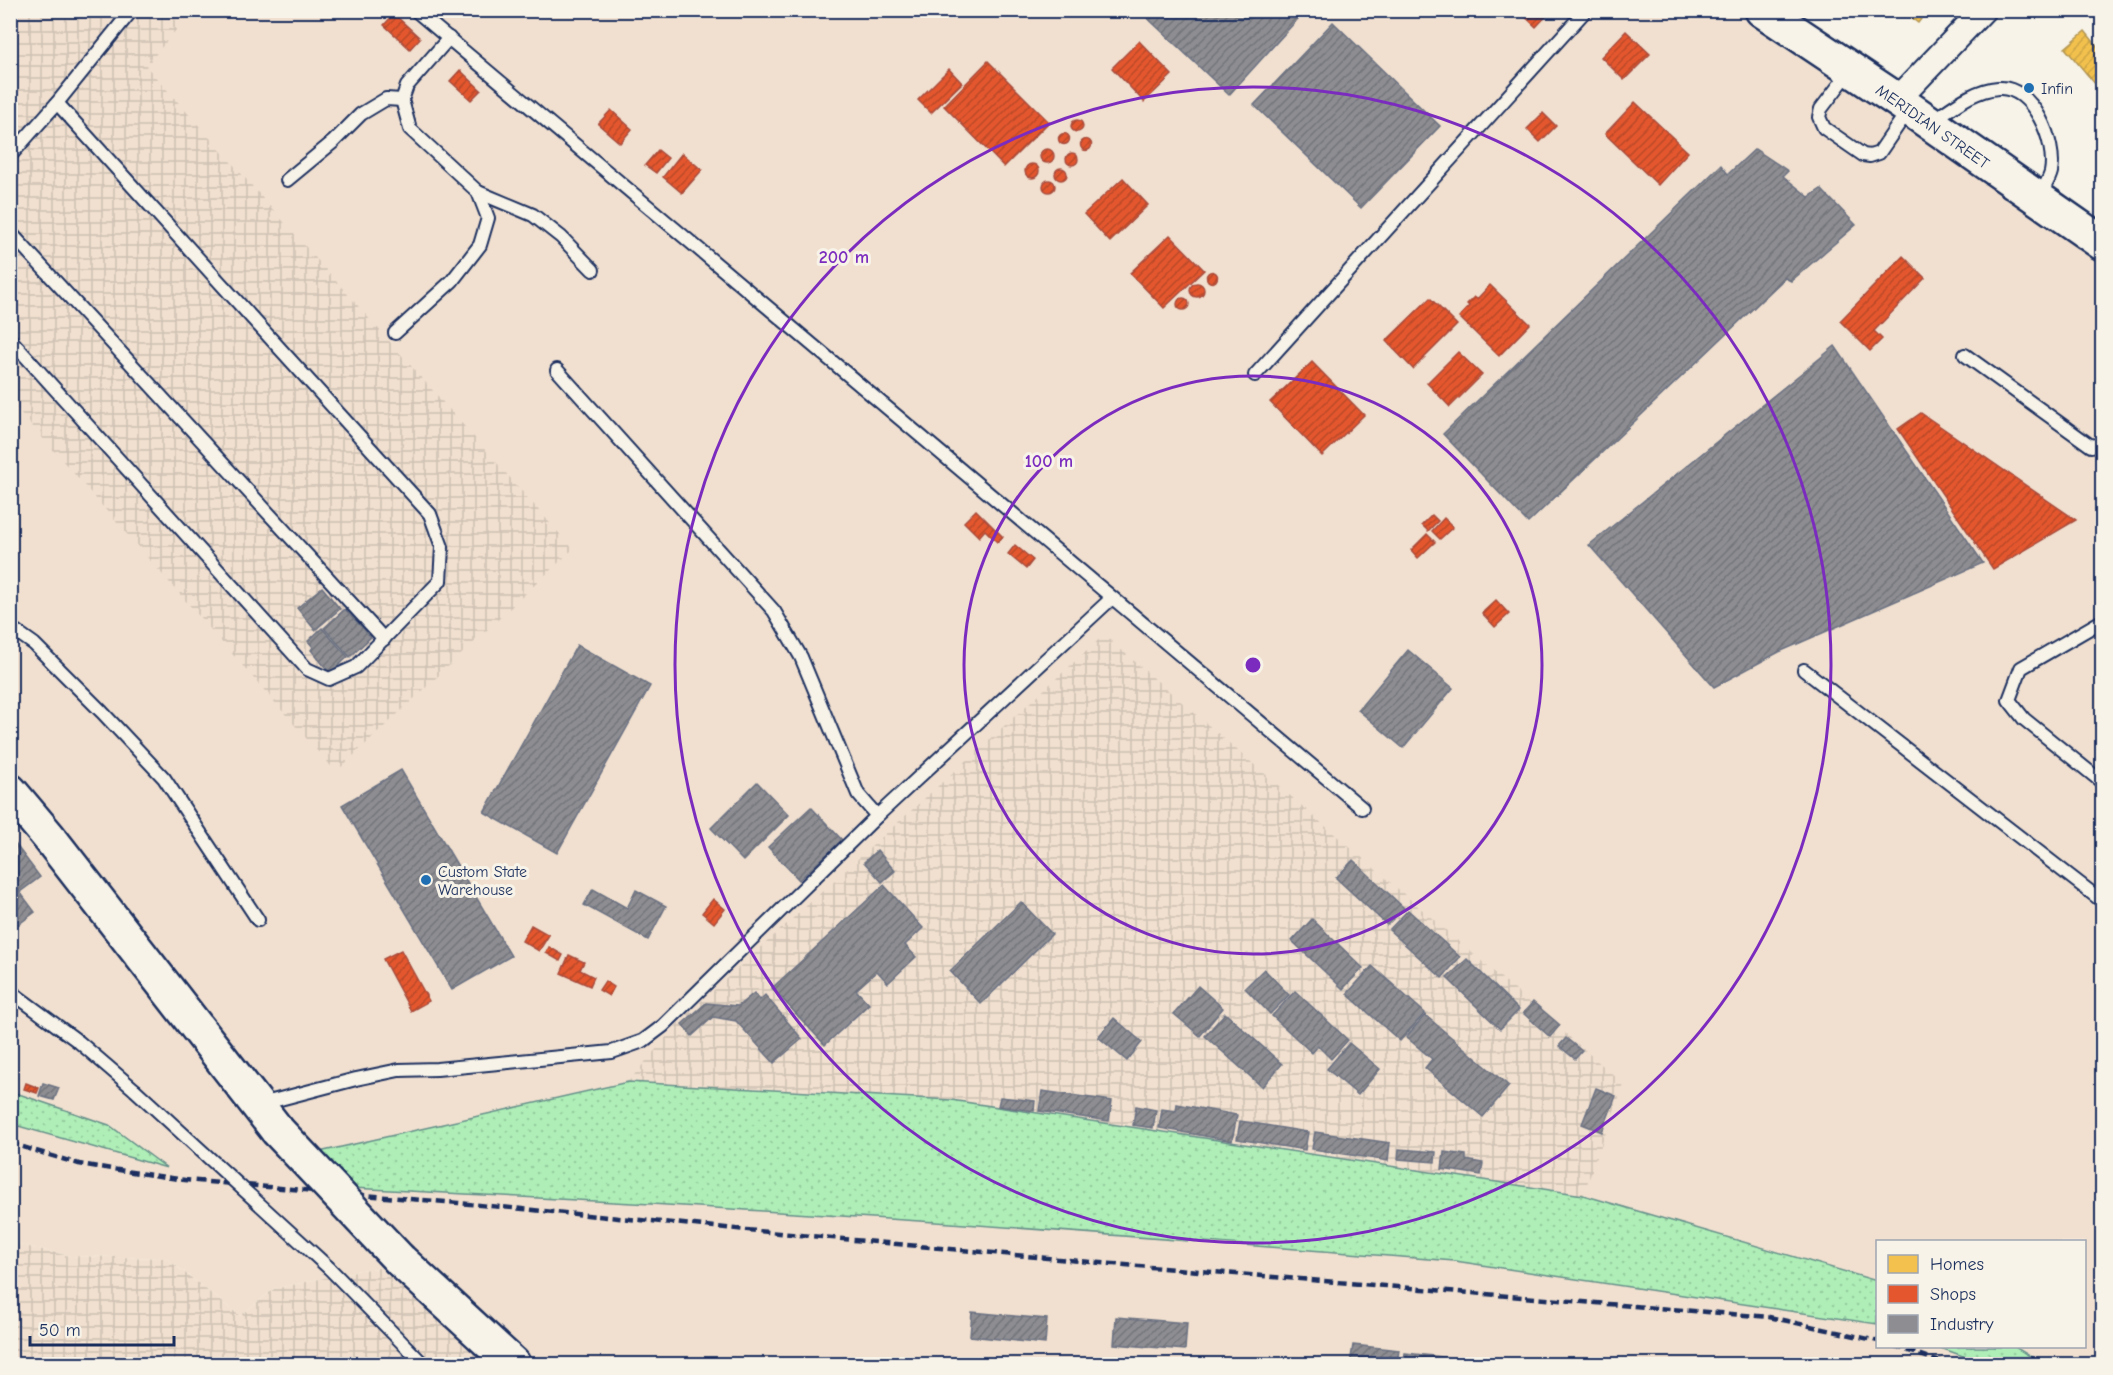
<svg xmlns="http://www.w3.org/2000/svg" width="2113" height="1375" viewBox="0 0 2113 1375" font-family="'Comic Neue',sans-serif">
<style>
.built{fill:#f1e0cf;fill-rule:evenodd}
.industrial{fill:url(#industrial-grid)}
.grass{fill:url(#grass-dots);stroke:#658f8a;stroke-width:1.5}
.homes{fill:url(#homes-hatch);stroke:#b29553;stroke-width:1.5}
.shops{fill:url(#shops-hatch);stroke:#a84b3c;stroke-width:1.5}
.industry{fill:url(#industry-hatch);stroke:#6b7182;stroke-width:1.5}
.lines{fill:none;stroke-linecap:round;stroke-linejoin:round}
.service-casing{stroke:#1b2f5e;stroke-width:16}
.minor-casing{stroke:#1b2f5e;stroke-width:28}
.secondary-casing{stroke:#1b2f5e;stroke-width:38}
.primary-casing{stroke:#1b2f5e;stroke-width:38}
.service{stroke:#f7f3e8;stroke-width:12}
.minor{stroke:#f7f3e8;stroke-width:24}
.secondary{stroke:#f7f3e8;stroke-width:33}
.primary{stroke:#f7f3e8;stroke-width:33}
.rail{stroke:#1b2f5e;stroke-width:4.5;stroke-dasharray:9 4.5;stroke-linecap:butt}
.service-bridge-casing{stroke:#1b2f5e;stroke-width:16;stroke-linecap:butt}
.secondary-bridge-casing{stroke:#1b2f5e;stroke-width:38;stroke-linecap:butt}
.service-bridge{stroke:#f7f3e8;stroke-width:12}
.secondary-bridge{stroke:#f7f3e8;stroke-width:33}
.ring{fill:none;stroke:#7b2cbf;stroke-width:3}
.poi-dot{fill:#1f6fb2;stroke:#f7f3e8;stroke-width:2}
.labels{text-anchor:middle;stroke-width:6;stroke-linejoin:round;paint-order:stroke}
.poi-label{font-size:16px;fill:#1b2f5e;stroke:#f7f3e8;text-anchor:start}
.street-label{font-size:16px;fill:#1b2f5e;stroke:#f7f3e8}
.centre{fill:#7b2cbf;stroke:#f7f3e8;stroke-width:3}
.ring-label{font-size:18px;text-anchor:middle;font-weight:bold;fill:#7b2cbf;stroke:#f7f3e8;stroke-width:6;stroke-linejoin:round;paint-order:stroke}
</style>
<defs>
<pattern id="industrial-grid" width="8" height="8" patternUnits="userSpaceOnUse" patternTransform="scale(1.5)"><rect width="8" height="8" fill="#f1e0cf"/><path d="M0 4h8M4 0v8" fill="none" stroke="#cec0b4"/></pattern>
<pattern id="grass-dots" width="8" height="8" patternUnits="userSpaceOnUse" patternTransform="scale(1.5)"><rect width="8" height="8" fill="#afefb7"/><path d="M2 2h.1M6 6h.1" fill="none" stroke="#96cda0" stroke-width="1.8" stroke-linecap="round"/></pattern>
<pattern id="homes-hatch" width="6" height="6" patternUnits="userSpaceOnUse" patternTransform="scale(1.5)"><rect width="6" height="6" fill="#f2c14e"/><path d="M-1 1l2-2M0 6l6-6M5 7l2-2" fill="none" stroke="#cfa646"/></pattern>
<pattern id="shops-hatch" width="6" height="6" patternUnits="userSpaceOnUse" patternTransform="scale(1.5)"><rect width="6" height="6" fill="#e4572e"/><path d="M-1 1l2-2M0 6l6-6M5 7l2-2" fill="none" stroke="#b8482a"/></pattern>
<pattern id="industry-hatch" width="6" height="6" patternUnits="userSpaceOnUse" patternTransform="scale(1.5)"><rect width="6" height="6" fill="#8d8d92"/><path d="M-1 1l2-2M0 6l6-6M5 7l2-2" fill="none" stroke="#72747a"/></pattern>
</defs>
<rect width="100%" height="100%" fill="#f7f3e8"/>
<filter id="ink" filterUnits="userSpaceOnUse"><feTurbulence type="fractalNoise" baseFrequency=".0167" numOctaves="2"/><feDisplacementMap in="SourceGraphic" scale="12" xChannelSelector="R" yChannelSelector="G"/><feConvolveMatrix kernelMatrix="1 2 1 2 8 2 1 2 1" color-interpolation-filters="sRGB"/></filter>
<g filter="url(#ink)">
<!-- built -->
<path class="built" d="M11,11H1772L2102,239V1364H530L417,1264L360,1270L274,1289L240,1316L166,1258L70,1256L11,1243ZM1878,1242H2084V1346H1878Z"/>
<!-- industrial -->
<g class="industrial">
<polygon points="10,11 192,11 146,66 573,549 336,772 11,402"/>
<polygon points="1104,635 1624,1084 1583,1195 951,1100 628,1082 681,1020"/>
<polygon points="11,1243 70,1256 166,1258 240,1316 274,1289 360,1270 417,1264 530,1364 11,1364"/>
</g>
<!-- grass -->
<g class="grass">
<polygon points="628,1082 951,1100 1583,1195 1877,1281 1877,1324 1455,1261 951,1223 651,1204 352,1188 315,1153"/>
<polygon points="10,1091 109,1125 167,1168 11,1124"/>
<polygon points="1938,1347 2015,1347 2043,1364 1985,1364"/>
</g>
<!-- homes -->
<g class="homes">
<polygon points="1901,10 1928,10 1918,23"/>
<polygon points="2085,31 2102,52 2102,79 2096,85 2065,48"/>
</g>
<!-- shops -->
<g class="shops">
<polygon points="1518,10 1552,10 1536,27"/>
<polygon points="394,14 420,38 410,49 384,25"/>
<polygon points="1626,31 1650,54 1624,80 1601,57"/>
<polygon points="1139,41 1172,75 1144,102 1112,68"/>
<polygon points="988,61 1049,122 1004,167 944,106"/>
<polygon points="949,69 962,83 931,113 918,100"/>
<polygon points="460,70 481,90 471,100 450,81"/>
<polygon points="1635,102 1688,152 1658,185 1605,134"/>
<polygon points="611,110 632,129 620,143 598,124"/>
<polygon points="1543,113 1556,126 1540,142 1527,129"/>
<circle cx="1077" cy="126" r="6"/>
<circle cx="1064" cy="139" r="5.5"/>
<circle cx="1086" cy="145" r="5.5"/>
<circle cx="1047" cy="156" r="7"/>
<polygon points="658,150 668,158 656,173 645,165"/>
<polygon points="682,153 702,170 682,193 663,177"/>
<circle cx="1072" cy="159" r="6"/>
<circle cx="1032" cy="171" r="7"/>
<circle cx="1061" cy="174" r="6"/>
<polygon points="1123,178 1148,205 1110,242 1084,214"/>
<circle cx="1049" cy="186" r="6"/>
<polygon points="1170,235 1204,270 1164,308 1130,273"/>
<polygon points="1903,256 1925,278 1874,331 1882,339 1870,351 1840,321"/>
<circle cx="1212" cy="277" r="5.5"/>
<circle cx="1197" cy="290" r="7"/>
<polygon points="1490,285 1530,324 1499,356 1459,317 1469,306 1467,304 1474,297 1477,299"/>
<circle cx="1183" cy="304" r="6"/>
<polygon points="1430,298 1457,325 1413,369 1386,341"/>
<polygon points="1458,352 1482,375 1450,407 1427,383"/>
<polygon points="1312,362 1364,415 1322,456 1270,402"/>
<polygon points="1921,413 2076,520 1993,569 1898,429"/>
<polygon points="976,510 1003,537 997,542 985,530 979,537 964,522"/>
<polygon points="1432,515 1438,521 1428,531 1422,525"/>
<polygon points="1444,518 1453,527 1440,539 1432,531"/>
<polygon points="1427,534 1435,542 1418,558 1411,550"/>
<polygon points="1015,545 1033,560 1026,569 1008,554"/>
<polygon points="1496,600 1509,614 1495,627 1482,613"/>
<polygon points="713,899 725,909 714,923 702,913"/>
<polygon points="531,925 549,935 539,951 522,941"/>
<polygon points="549,947 563,955 560,961 546,953"/>
<polygon points="401,950 429,1001 411,1011 383,959"/>
<polygon points="569,955 584,962 580,970 594,977 590,986 561,973"/>
<polygon points="605,981 614,987 609,996 599,990"/>
<polygon points="26,1083 39,1088 37,1093 24,1089"/>
</g>
<!-- industry -->
<g class="industry">
<polygon points="1139,10 1306,10 1229,95"/>
<polygon points="1333,22 1440,126 1361,208 1254,105"/>
<polygon points="1755,149 1788,171 1783,176 1809,197 1821,189 1856,225 1791,281 1785,278 1528,523 1443,434 1721,165 1728,174"/>
<polygon points="1835,346 1983,563 1779,652 1714,687 1589,545"/>
<polygon points="322,587 340,609 315,630 297,608"/>
<polygon points="345,609 371,637 350,657 324,628"/>
<polygon points="322,628 348,657 330,673 311,650 313,647 308,641"/>
<polygon points="577,645 650,686 557,853 484,812"/>
<polygon points="1408,650 1453,688 1403,748 1358,710"/>
<polygon points="401,770 511,956 452,990 342,805"/>
<polygon points="757,782 789,815 743,861 711,828"/>
<polygon points="811,807 842,840 799,880 768,847"/>
<polygon points="10,837 40,877 20,892 35,912 11,930"/>
<polygon points="877,850 895,871 882,882 864,862"/>
<polygon points="1353,860 1404,908 1387,925 1336,878"/>
<polygon points="884,885 923,928 905,945 916,957 888,983 877,971 856,990 869,1004 825,1045 772,988"/>
<polygon points="593,889 627,908 636,890 666,906 648,940 584,905"/>
<polygon points="1021,902 1052,934 981,1004 950,971"/>
<polygon points="1408,910 1460,957 1442,978 1389,930"/>
<polygon points="1312,919 1363,968 1343,989 1292,941"/>
<polygon points="1467,959 1519,1010 1500,1029 1447,978"/>
<polygon points="1372,966 1425,1013 1400,1041 1347,994"/>
<polygon points="1264,969 1289,995 1270,1014 1245,988"/>
<polygon points="1198,986 1223,1008 1200,1036 1174,1014"/>
<polygon points="1295,991 1348,1040 1331,1059 1318,1046 1312,1053 1272,1016"/>
<polygon points="754,993 760,1000 765,995 802,1039 774,1063 736,1021 713,1017 692,1036 682,1024 706,1003 738,1006"/>
<polygon points="1533,1002 1560,1025 1550,1037 1523,1013"/>
<polygon points="1225,1013 1282,1064 1262,1087 1205,1036"/>
<polygon points="1425,1015 1509,1086 1483,1117 1425,1068 1432,1059 1406,1037"/>
<polygon points="1114,1018 1142,1042 1127,1061 1098,1037"/>
<polygon points="1566,1038 1582,1051 1575,1059 1559,1046"/>
<polygon points="1349,1043 1380,1069 1358,1095 1327,1069"/>
<polygon points="43,1083 59,1088 54,1100 39,1096"/>
<polygon points="1596,1088 1616,1096 1602,1132 1582,1124"/>
<polygon points="1042,1091 1112,1101 1109,1121 1039,1111"/>
<polygon points="1000,1097 1035,1101 1034,1111 998,1106"/>
<polygon points="1177,1104 1237,1115 1232,1141 1159,1128 1162,1109 1176,1111"/>
<polygon points="1136,1106 1156,1110 1153,1128 1133,1125"/>
<polygon points="1240,1121 1308,1132 1305,1150 1237,1139"/>
<polygon points="1315,1132 1390,1143 1388,1161 1312,1149"/>
<polygon points="1399,1149 1436,1152 1435,1162 1398,1159"/>
<polygon points="1444,1152 1466,1155 1466,1160 1483,1163 1481,1175 1442,1169"/>
<polygon points="972,1312 1047,1319 1045,1344 970,1336"/>
<polygon points="1116,1317 1187,1323 1185,1350 1114,1344"/>
<polygon points="1353,1345 1399,1350 1397,1364 1350,1364"/>
<polygon points="1405,1353 1452,1358 1451,1364 1403,1364"/>
</g>
<g class="lines">
<defs>
<g id="service">
<polyline points="415,10 1362,808"/>
<polyline points="1850,71 1821,109 1819,117 1824,128 1863,155 1870,156 1879,153 1909,109"/>
<path d="M1932,121C1952,108 1973,90 1998,88C2033,85 2057,143 2051,172C2049,181 2042,190 2039,197"/>
<polyline points="10,156 57,103 132,10"/>
<polyline points="287,180 333,142 361,114 386,99 402,100"/>
<polyline points="478,192 533,215 561,237 593,270"/>
<polyline points="10,232 384,639"/>
<polyline points="395,333 452,281 480,245 488,218 478,192 410,129 402,100 407,86 449,38"/>
<polyline points="10,339 307,669 329,679 356,667 440,581 442,547 430,514 57,103"/>
<polyline points="1965,355 2091,446 2102,444"/>
<polyline points="557,370 774,611 801,657 858,794 877,816"/>
<polyline points="1255,375 1586,10"/>
<polyline points="2102,621 2021,668 2009,700 2024,719 2102,782"/>
<polyline points="10,627 34,644 102,712 164,778 258,920"/>
<polyline points="1804,670 2102,901"/>
<polyline points="10,991 79,1042 135,1090"/>
<polyline points="261,1104 356,1079 399,1070 437,1069 612,1052 643,1041 663,1026 877,816 1112,598"/>
<polyline points="329,1268 423,1364"/>
</g>
<polyline id="minor" points="1897,100 1983,10"/>
<g id="secondary">
<polyline points="10,791 48,836 277,1130"/>
<polyline points="400,1260 513,1364"/>
</g>
<polyline id="primary" points="1762,10 1897,100 2102,243"/>
</defs>
<!-- service casing -->
<use href="#service" class="service-casing"/>
<!-- minor casing -->
<use href="#minor" class="minor-casing"/>
<!-- secondary casing -->
<use href="#secondary" class="secondary-casing"/>
<!-- primary casing -->
<use href="#primary" class="primary-casing"/>
<!-- service -->
<use href="#service" class="service"/>
<!-- minor -->
<use href="#minor" class="minor"/>
<!-- secondary -->
<use href="#secondary" class="secondary"/>
<!-- primary -->
<use href="#primary" class="primary"/>
<!-- rail -->
<g class="rail">
<polyline points="10,1143 79,1164 185,1180 458,1203 1101,1263 1769,1317 1878,1341"/>
<polyline points="1894,1346 1947,1364"/>
</g>
<defs>
<polyline id="service-bridge" points="135,1090 329,1268"/>
<polyline id="secondary-bridge" points="277,1130 400,1260"/>
</defs>
<!-- service-bridge casing -->
<use href="#service-bridge" class="service-bridge-casing"/>
<!-- secondary-bridge casing -->
<use href="#secondary-bridge" class="secondary-bridge-casing"/>
<!-- service-bridge -->
<use href="#service-bridge" class="service-bridge"/>
<!-- secondary-bridge -->
<use href="#secondary-bridge" class="secondary-bridge"/>
</g>
</g>
<!-- distance rings -->
<g class="ring">
<circle cx="1253" cy="665" r="289"/>
<circle cx="1253" cy="665" r="578"/>
</g>
<!-- markers -->
<g class="poi-dot">
<circle cx="2029" cy="88" r="6"/>
<circle cx="426" cy="880" r="6"/>
</g>
<g class="labels">
<!-- poi labels -->
<g class="poi-label">
<text x="2041" y="94">Infin</text>
<text x="438" y="877">Custom State<tspan x="438" dy="18">Warehouse</tspan></text>
</g>
<!-- street labels -->
<g class="street-label">
<text transform="translate(1933 126) rotate(35)" y="6">MERIDIAN STREET</text>
</g>
</g>
<circle cx="1253" cy="665" r="9" class="centre"/>
<g class="ring-label">
<text x="844" y="263">200 m</text>
<text x="1049" y="467">100 m</text>
</g>
<!-- margin -->
<rect width="2113" height="1375" fill="none" stroke="#f7f3e8" stroke-width="36"/>
<rect x="18" y="18" width="2077" height="1339" fill="none" stroke="#1b2f5e" stroke-width="2" filter="url(#ink)"/>
<!-- legend -->
<rect x="1876" y="1240" width="210" height="108" fill="#f7f3e8" stroke="#9fa5b1" stroke-width="1.5"/>
<rect x="1888" y="1255" width="30" height="18" fill="#f2c14e" stroke="#9fa5b1" stroke-width="1.5"/>
<text x="1930" y="1270" font-size="18" fill="#1b2f5e">Homes</text>
<rect x="1888" y="1285" width="30" height="18" fill="#e4572e" stroke="#9fa5b1" stroke-width="1.5"/>
<text x="1930" y="1300" font-size="18" fill="#1b2f5e">Shops</text>
<rect x="1888" y="1315" width="30" height="18" fill="#8d8d92" stroke="#9fa5b1" stroke-width="1.5"/>
<text x="1930" y="1330" font-size="18" fill="#1b2f5e">Industry</text>
<!-- scale -->
<path d="M30 1336v9h144v-9" fill="none" stroke="#1b2f5e" stroke-width="3"/>
<text x="39" y="1336" font-size="18" fill="#1b2f5e" stroke="#f7f3e8" stroke-width="4.5" paint-order="stroke">50 m</text>
</svg>
